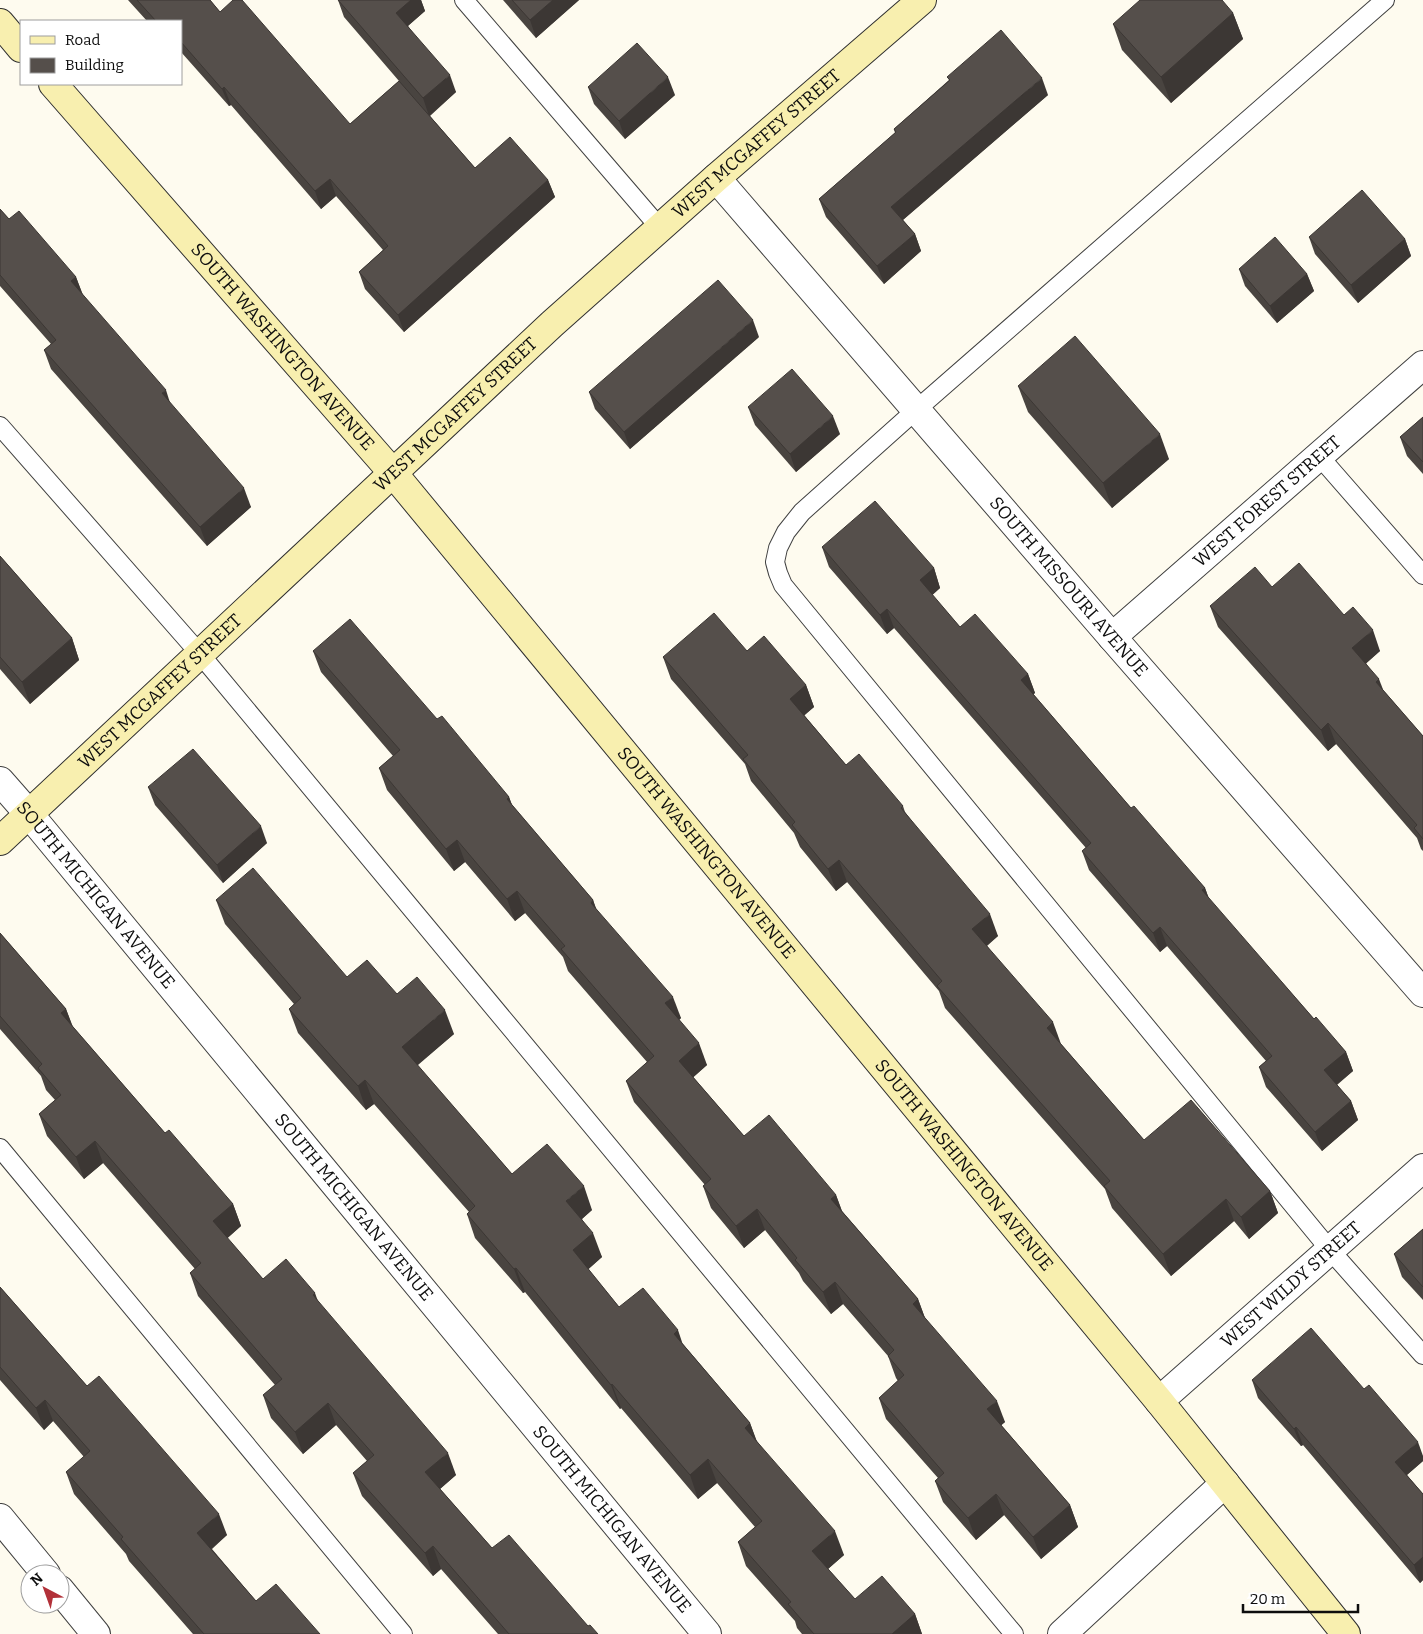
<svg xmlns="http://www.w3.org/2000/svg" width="1423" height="1634" viewBox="0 0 1423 1634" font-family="Bitter,serif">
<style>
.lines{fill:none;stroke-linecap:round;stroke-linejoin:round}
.lane-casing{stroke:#404040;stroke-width:20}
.street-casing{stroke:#404040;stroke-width:30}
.secondary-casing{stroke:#2f2f2f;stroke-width:30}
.lane{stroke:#fff;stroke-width:18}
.street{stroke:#fff;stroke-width:28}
.secondary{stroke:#f8efaf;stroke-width:28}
.wall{fill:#494440}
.shaded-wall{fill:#3c3734}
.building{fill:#554f4b;stroke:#3c3734}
.labels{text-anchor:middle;stroke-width:5;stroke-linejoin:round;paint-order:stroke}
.street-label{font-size:18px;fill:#0d0d0d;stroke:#fff}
</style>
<rect width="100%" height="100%" fill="#fefbef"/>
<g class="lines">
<defs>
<g id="lane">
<polyline points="464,0 660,228"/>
<polyline points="1385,0 916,410 802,512 786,532 778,548 775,562 778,573 783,585 1330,1250 1423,1355"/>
<polyline points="0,426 200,654 1014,1634"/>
<polyline points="1319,456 1423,575"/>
<polyline points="0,1148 403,1634"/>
</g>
<g id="street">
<path id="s1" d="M716,178L1112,637L1423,993"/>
<path id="s2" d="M1112,637L1423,365"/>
<path id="s3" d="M0,781L29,814L707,1634"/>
<path id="s4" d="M1159,1401L1423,1168"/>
<polyline points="0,1518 46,1574"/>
<polyline points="60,1590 96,1634"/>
<polyline points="1062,1634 1225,1483"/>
</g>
<g id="secondary">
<polyline points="0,23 21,48"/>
<path id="s5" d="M53,84L393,473L1159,1401L1346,1634"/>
<path id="s6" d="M0,841L552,324L716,178L922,0"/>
</g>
</defs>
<!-- lane casing -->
<use href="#lane" class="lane-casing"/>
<!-- street casing -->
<use href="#street" class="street-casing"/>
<!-- secondary casing -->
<use href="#secondary" class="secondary-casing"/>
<!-- lane -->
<use href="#lane" class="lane"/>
<!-- street -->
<use href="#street" class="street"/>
<!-- secondary -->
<use href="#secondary" class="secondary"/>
</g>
<!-- wall -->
<g class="wall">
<polygon points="128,0 210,0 220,12 350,124 399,81 344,17 338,0 421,0 425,11 408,26 456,92 430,116 475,168 548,180 555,197 404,332 365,289 359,272 383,250 336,196 321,209 231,105 229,106 181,52 181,21 147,21"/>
<polygon points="503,0 579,0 536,38"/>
<polygon points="1233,13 1243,39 1171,103 1122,50 1113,24"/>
<polygon points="947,77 1048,95 903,220 915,234 921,251 884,284 826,217 819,199 895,133 894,129 949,80"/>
<polygon points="588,87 675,95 625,139 594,104"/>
<polygon points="0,209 9,219 76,277 83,295 170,403 251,507 207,546 51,369 44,350 51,344 0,286"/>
<polygon points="1309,237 1405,239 1411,256 1358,303 1315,254"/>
<polygon points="1239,269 1307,274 1314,291 1277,323 1245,286"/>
<polygon points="759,337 630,449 595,409 589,392"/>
<polygon points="1018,386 1169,459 1112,508 1028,412"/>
<polygon points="748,407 840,434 796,472 755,425"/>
<polygon points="1423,417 1423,474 1407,456 1400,437"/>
<polygon points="822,547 934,568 940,588 932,595 960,627 1028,674 1035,693 1033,694 1131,808 1205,888 1209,899 1314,1019 1346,1052 1353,1071 1337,1085 1351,1101 1358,1120 1322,1151 1266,1087 1259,1067 1266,1061 1167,946 1160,952 1089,870 1082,851 1086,848 894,628 887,634 829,567"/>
<polygon points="0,556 72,638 79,660 30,704 0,669"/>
<polygon points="1272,587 1344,615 1380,651 1366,663 1383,690 1423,736 1423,851 1421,849 1417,838 1336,744 1328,751 1218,627 1210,606"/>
<polygon points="313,651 437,719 509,797 512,805 593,900 596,909 681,1018 679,1020 707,1065 693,1077 744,1136 836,1195 842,1211 918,1299 925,1318 1005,1422 1001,1425 1070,1505 1078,1527 1041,1559 1004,1515 976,1540 943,1502 935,1481 938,1478 886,1419 879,1398 898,1381 896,1378 888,1356 843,1304 831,1314 803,1281 799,1273 765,1230 744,1248 711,1208 703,1186 705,1185 634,1102 626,1081 647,1062 568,971 563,957 525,913 515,921 465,862 454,871 387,790 379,768 393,756 321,672"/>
<polygon points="747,651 806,685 814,707 804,715 846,765 903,806 905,812 998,936 987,946 1061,1044 1144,1140 1270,1191 1278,1213 1249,1239 1234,1221 1171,1276 1112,1208 1105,1189 945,1008 939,991 847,882 836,891 800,847 794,833 751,781 745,764 671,679 663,657"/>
<polygon points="148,787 267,843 223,883 155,805"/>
<polygon points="216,900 347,977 397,994 454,1034 417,1065 512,1174 592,1210 582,1219 602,1257 588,1269 619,1307 683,1344 750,1423 756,1440 844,1555 828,1569 855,1599 915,1614 922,1634 802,1634 797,1628 795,1621 746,1566 738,1542 755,1527 717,1483 698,1499 621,1408 620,1409 525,1292 523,1293 475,1238 467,1214 469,1212 374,1104 366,1110 298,1033 289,1009 294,1004 225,924"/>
<polygon points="0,933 66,1009 73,1027 165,1133 233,1204 241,1226 227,1238 263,1279 318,1302 456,1475 440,1489 492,1548 598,1634 498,1634 441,1569 433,1576 362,1496 353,1473 367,1461 336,1425 303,1454 271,1418 263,1395 275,1385 198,1296 190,1273 195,1269 103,1163 84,1179 47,1136 39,1114 55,1100 46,1090 41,1076 0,1029"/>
<polygon points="1423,1229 1423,1300 1402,1277 1394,1254"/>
<polygon points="0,1287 87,1386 227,1535 212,1549 256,1601 320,1634 193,1634 129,1561 126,1554 74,1494 66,1472 84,1457 53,1421 44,1430 0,1380"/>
<polygon points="1252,1380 1423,1456 1423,1461 1407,1475 1423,1494 1423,1580 1420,1583 1303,1445 1301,1446 1258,1398"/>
</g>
<!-- shaded-wall -->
<g class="shaded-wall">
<polygon points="411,0 421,0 425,11 403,30 396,13"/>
<polygon points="553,0 579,0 536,38 530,20"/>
<polygon points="1233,13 1243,39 1171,103 1161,77"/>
<polygon points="450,75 456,92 429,116 423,98"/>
<polygon points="668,77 675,95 625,139 619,121"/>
<polygon points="1042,78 1048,95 898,224 891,207"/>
<polygon points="224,87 231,105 229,106 222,89"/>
<polygon points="330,179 336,196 321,209 315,191"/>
<polygon points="548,180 555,197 404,332 398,315"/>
<polygon points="915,234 921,251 884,284 877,266"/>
<polygon points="1405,239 1411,256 1358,303 1351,285"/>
<polygon points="1307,274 1314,291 1277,323 1270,306"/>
<polygon points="76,277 83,296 71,281"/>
<polygon points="753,320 759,337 630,449 624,432"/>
<polygon points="166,390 172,409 162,393"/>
<polygon points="833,416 840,434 796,472 790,454"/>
<polygon points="1160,434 1169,459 1112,508 1103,483"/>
<polygon points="244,488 251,507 207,546 200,527"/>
<polygon points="934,568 940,588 927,600 920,580"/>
<polygon points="887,609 894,628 887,634 880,615"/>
<polygon points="1373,630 1380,651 1360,669 1352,648"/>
<polygon points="72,638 79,660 30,704 22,682"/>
<polygon points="1028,674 1035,693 1028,699 1021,680"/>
<polygon points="1379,679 1387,700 1376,682"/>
<polygon points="806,685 814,707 798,721 790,699"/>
<polygon points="1328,723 1336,744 1328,751 1321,730"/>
<polygon points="509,797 517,819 507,799"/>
<polygon points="261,826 267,843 223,883 217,865"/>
<polygon points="457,840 465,862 454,871 446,849"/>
<polygon points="839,860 847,882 836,891 828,869"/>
<polygon points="1205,888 1212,907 1202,890"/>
<polygon points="517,891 525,913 515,921 507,899"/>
<polygon points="593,900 601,922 591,903"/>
<polygon points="990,914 998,936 980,951 972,929"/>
<polygon points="1160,927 1167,946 1160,952 1153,933"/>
<polygon points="673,997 681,1018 673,1025 665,1003"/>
<polygon points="66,1009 74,1031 61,1013"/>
<polygon points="445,1010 454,1034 411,1071 402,1047"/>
<polygon points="1053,1022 1061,1044 1047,1028"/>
<polygon points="699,1043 707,1065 687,1083 679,1061"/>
<polygon points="1346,1052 1353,1071 1331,1089 1324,1070"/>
<polygon points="365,1080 374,1104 366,1110 358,1086"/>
<polygon points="1351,1101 1358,1120 1322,1151 1315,1132"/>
<polygon points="95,1141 103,1163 84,1179 76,1157"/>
<polygon points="584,1186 592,1210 575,1225 566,1201"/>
<polygon points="1270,1191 1278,1213 1249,1239 1241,1217"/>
<polygon points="836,1195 844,1217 831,1199"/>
<polygon points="1226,1199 1234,1221 1171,1276 1163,1254"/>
<polygon points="233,1204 241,1226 221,1244 213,1221"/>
<polygon points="757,1209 765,1230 744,1248 736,1226"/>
<polygon points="593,1233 602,1257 582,1275 573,1250"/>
<polygon points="516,1268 525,1292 523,1293 514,1269"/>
<polygon points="835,1282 843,1304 831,1314 823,1292"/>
<polygon points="315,1293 323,1315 313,1295"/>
<polygon points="918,1299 926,1321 913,1304"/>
<polygon points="678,1330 686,1354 674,1334"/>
<polygon points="612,1384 621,1408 620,1409 611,1385"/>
<polygon points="45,1400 53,1421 44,1430 36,1408"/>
<polygon points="997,1401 1005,1422 995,1431 987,1409"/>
<polygon points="328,1403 336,1425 303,1454 295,1432"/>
<polygon points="750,1423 759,1447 745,1428"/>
<polygon points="1296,1427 1303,1445 1301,1446 1294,1429"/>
<polygon points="1418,1442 1423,1456 1423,1461 1402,1479 1395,1462"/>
<polygon points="448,1453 456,1475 433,1495 425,1472"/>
<polygon points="708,1459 717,1483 698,1499 690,1475"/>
<polygon points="996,1494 1004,1515 976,1540 968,1518"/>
<polygon points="1070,1505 1078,1527 1041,1559 1033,1537"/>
<polygon points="219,1514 227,1535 205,1554 197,1533"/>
<polygon points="835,1531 844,1555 821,1575 812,1551"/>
<polygon points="433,1546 441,1569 433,1576 425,1553"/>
<polygon points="1423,1557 1423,1580 1420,1583 1414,1565"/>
<polygon points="915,1614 922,1634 892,1634"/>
</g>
<!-- building -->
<g class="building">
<polygon points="137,0 210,0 220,12 233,0 242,0 350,124 399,81 475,168 510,137 548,180 398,315 359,272 388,246 330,179 315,191 224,87 222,89 181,42 181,21 156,21"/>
<polygon points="338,0 411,0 396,13 450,75 423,98"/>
<polygon points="512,0 553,0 530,20"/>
<polygon points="1140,0 1222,0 1233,13 1161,77 1113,24"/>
<polygon points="1001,30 1042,78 891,207 915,234 877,266 819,199 896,132 894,129 950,80 947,77"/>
<polygon points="637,43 668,77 619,121 588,87"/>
<polygon points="1362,190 1405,239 1351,285 1309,237"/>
<polygon points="0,209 9,219 19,211 76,277 71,281 166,390 162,393 244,488 200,527 44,350 56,340 0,275"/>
<polygon points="1275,237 1307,274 1270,306 1239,269"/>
<polygon points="718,280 753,320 624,432 589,392"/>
<polygon points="1075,336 1160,434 1103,483 1018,386"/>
<polygon points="792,369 833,416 790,454 748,407"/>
<polygon points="1423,417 1423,462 1400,437"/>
<polygon points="875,501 934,568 920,580 960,627 975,614 1028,674 1021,680 1131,808 1134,806 1205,888 1202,890 1314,1019 1316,1017 1346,1052 1324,1070 1351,1101 1315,1132 1259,1067 1272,1056 1160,927 1153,933 1082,851 1091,843 887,609 880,615 822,547"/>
<polygon points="0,556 72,638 22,682 0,657"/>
<polygon points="1299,563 1344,615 1353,607 1373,630 1352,648 1379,679 1376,682 1423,736 1423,839 1414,828 1417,825 1328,723 1321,730 1210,606 1255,567 1272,587"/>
<polygon points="714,613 747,651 764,636 806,685 790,699 846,765 859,754 903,806 901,808 990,914 972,929 1053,1022 1047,1028 1144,1140 1191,1100 1270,1191 1241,1217 1226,1199 1163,1254 1104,1186 1110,1181 937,986 942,981 839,860 828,869 792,825 795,822 743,759 748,755 663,657"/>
<polygon points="350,619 437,719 442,716 509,797 507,799 593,900 591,903 673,997 665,1003 699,1043 679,1061 744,1136 769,1115 836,1195 831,1199 918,1299 913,1304 997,1401 987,1409 1070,1505 1033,1537 996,1494 968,1518 935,1481 944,1473 879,1398 904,1375 888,1356 894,1350 835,1282 823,1292 795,1260 797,1258 757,1209 736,1226 703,1186 711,1179 626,1081 654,1056 561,949 565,946 517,891 507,899 457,840 446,849 379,768 400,750 313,651"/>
<polygon points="193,749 261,826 217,865 148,787"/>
<polygon points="253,868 347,977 367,960 397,994 417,977 445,1010 402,1047 512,1174 547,1144 584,1186 566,1201 593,1233 573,1250 619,1307 643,1288 678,1330 674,1334 750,1423 745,1428 835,1531 812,1551 855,1599 882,1576 915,1614 892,1634 814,1634 788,1604 791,1602 738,1542 762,1521 708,1459 690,1475 612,1384 611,1385 516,1268 514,1269 467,1214 475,1206 365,1080 358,1086 289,1009 301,998 216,900"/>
<polygon points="0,933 66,1009 61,1013 165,1133 169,1130 233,1204 213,1221 263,1279 286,1259 315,1293 313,1295 448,1453 425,1472 492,1548 509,1535 588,1626 590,1625 598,1634 509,1634 433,1546 425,1553 353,1473 374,1455 328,1403 295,1432 263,1395 282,1379 190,1273 201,1263 95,1141 76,1157 39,1114 61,1095 38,1068 42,1064 0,1016"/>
<polygon points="1423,1229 1423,1287 1394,1254"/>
<polygon points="0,1287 87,1386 99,1376 219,1514 197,1533 256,1601 276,1584 320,1634 204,1634 121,1539 123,1537 66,1472 90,1451 45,1400 36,1408 0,1367"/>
<polygon points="1311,1328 1364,1389 1369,1385 1418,1442 1395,1462 1423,1494 1423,1557 1414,1565 1296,1427 1294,1429 1252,1380"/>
</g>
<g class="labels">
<!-- street labels -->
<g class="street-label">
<text dy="6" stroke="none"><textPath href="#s6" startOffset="1029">WEST MCGAFFEY STREET</textPath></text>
<text dy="6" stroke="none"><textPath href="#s5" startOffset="349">SOUTH WASHINGTON AVENUE</textPath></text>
<text dy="6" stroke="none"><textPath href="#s6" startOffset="624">WEST MCGAFFEY STREET</textPath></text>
<text dy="6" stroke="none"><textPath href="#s2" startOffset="206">WEST FOREST STREET</textPath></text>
<text dy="6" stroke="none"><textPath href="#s1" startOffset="540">SOUTH MISSOURI AVENUE</textPath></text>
<text dy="6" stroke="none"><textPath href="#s6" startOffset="219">WEST MCGAFFEY STREET</textPath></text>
<text dy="6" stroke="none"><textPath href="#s5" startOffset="1009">SOUTH WASHINGTON AVENUE</textPath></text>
<text dy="6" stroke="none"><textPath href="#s3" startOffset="149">SOUTH MICHIGAN AVENUE</textPath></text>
<text dy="6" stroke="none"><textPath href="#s5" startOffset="1414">SOUTH WASHINGTON AVENUE</textPath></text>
<text dy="6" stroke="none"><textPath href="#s3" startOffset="554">SOUTH MICHIGAN AVENUE</textPath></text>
<text dy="6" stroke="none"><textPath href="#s4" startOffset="176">WEST WILDY STREET</textPath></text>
<text dy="6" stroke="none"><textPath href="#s3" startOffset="959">SOUTH MICHIGAN AVENUE</textPath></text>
</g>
</g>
<!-- legend -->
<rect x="20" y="20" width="162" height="65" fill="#ffffff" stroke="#9e9e9e"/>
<rect x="30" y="36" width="25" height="8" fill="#f8efaf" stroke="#9e9e9e"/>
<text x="65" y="45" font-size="15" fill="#0d0d0d">Road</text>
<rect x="30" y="58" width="25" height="15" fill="#554f4b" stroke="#9e9e9e"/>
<text x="65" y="70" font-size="15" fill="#0d0d0d">Building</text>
<!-- north arrow -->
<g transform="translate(45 1589) rotate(319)"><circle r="24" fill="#ffffff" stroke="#9e9e9e"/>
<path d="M0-4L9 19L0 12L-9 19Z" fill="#b23139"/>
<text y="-8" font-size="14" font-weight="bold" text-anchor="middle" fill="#0d0d0d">N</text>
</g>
<!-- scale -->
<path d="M1243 1604v8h115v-8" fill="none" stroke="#0d0d0d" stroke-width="2.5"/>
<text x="1250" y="1604" font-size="15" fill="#0d0d0d" stroke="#ffffff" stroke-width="4" paint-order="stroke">20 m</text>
</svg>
